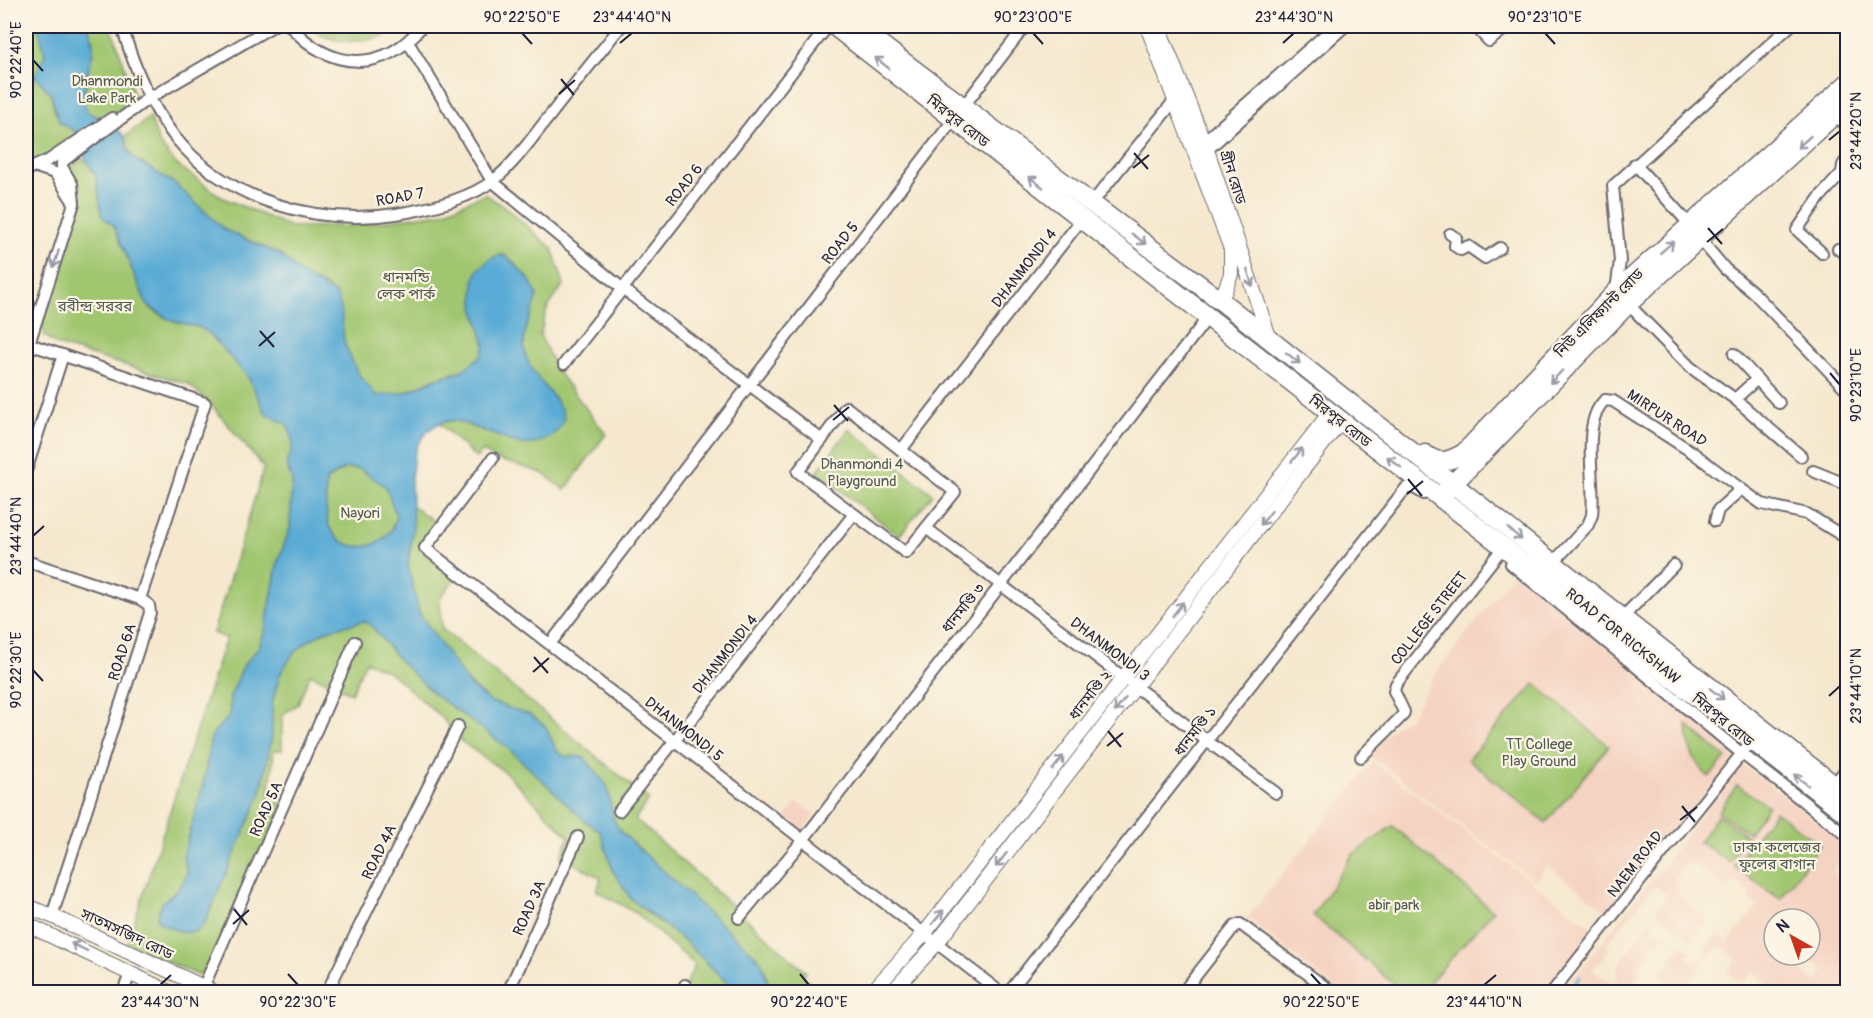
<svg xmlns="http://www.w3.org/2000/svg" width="1873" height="1018" viewBox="0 0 1873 1018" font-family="Pangolin,'Noto Sans Bengali',sans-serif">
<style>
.built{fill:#f5d3c2;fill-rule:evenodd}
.green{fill:#a0c670;stroke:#617456;stroke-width:1.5}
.water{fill:#5aabd5;stroke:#3e6688;stroke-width:1.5;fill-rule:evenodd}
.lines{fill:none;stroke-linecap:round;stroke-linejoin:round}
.stream{stroke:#5aabd5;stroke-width:3}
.street-casing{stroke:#6c676e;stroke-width:14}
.secondary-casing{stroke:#6c676e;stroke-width:16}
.highway-casing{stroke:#6c676e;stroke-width:21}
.street{stroke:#fff;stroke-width:10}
.secondary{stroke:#fff;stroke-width:14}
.highway{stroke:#fff;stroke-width:18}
.oneway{stroke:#9c9ca7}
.ticks{fill:none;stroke:#22223b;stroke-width:2}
.labels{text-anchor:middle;stroke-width:4.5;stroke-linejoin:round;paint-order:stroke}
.park-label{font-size:15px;fill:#4e5b4e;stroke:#fcf5e5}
.street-label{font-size:15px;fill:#22223b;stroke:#fcf5e5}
.neatline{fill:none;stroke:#22223b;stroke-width:2}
.ticks-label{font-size:15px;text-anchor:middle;fill:#22223b}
</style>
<rect width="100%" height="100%" fill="#fcf5e5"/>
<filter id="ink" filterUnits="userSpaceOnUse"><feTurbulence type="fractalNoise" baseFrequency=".0167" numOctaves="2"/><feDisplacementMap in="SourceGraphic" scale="12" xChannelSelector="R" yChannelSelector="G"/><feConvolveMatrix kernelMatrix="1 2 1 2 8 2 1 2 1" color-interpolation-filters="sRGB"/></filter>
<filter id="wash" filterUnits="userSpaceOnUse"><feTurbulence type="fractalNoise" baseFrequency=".008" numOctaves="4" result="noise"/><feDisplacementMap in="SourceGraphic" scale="24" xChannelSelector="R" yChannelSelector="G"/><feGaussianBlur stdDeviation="1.35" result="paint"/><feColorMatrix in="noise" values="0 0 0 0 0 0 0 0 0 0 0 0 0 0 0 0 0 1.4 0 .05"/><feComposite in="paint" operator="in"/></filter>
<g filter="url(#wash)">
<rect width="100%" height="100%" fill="#f5e8ce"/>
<!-- built -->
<g class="built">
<polygon points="1516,571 1737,756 1607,912 1547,865 1535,881 1366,753 1402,721 1409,720 1437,671"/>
<polygon points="1373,762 1597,931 1549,992 1340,992 1247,918"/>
<path d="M1740,762L1847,845V850L1833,871L1847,883V956L1843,963L1847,967V992H1762L1768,985L1753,971L1742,983L1728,972L1737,959L1722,946L1711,956L1704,950L1717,934L1728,942L1758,906L1748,899L1751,894L1734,881L1728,890L1690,862L1674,878L1680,895L1709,921L1704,927L1702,926L1692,941L1656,912L1668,896L1655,885L1606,945L1609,949L1604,955L1606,958L1591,969L1615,986L1619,965L1652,918L1655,920L1651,926L1662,934L1668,931L1636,969L1641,973L1635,980L1639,982L1621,992H1562L1681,843ZM1774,919H1810V955H1805L1825,971L1816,982L1781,955H1774Z"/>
<polygon points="797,802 815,814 800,834 783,821"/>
<polygon points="1682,945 1691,951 1687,957 1694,963 1699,958 1705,963 1680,992 1652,992 1653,985 1660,991 1667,981 1660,975"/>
</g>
<!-- green -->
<g class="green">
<polygon points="26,26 38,26 45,55 35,76 51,94 55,113 78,133 80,138 41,162 26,165"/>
<polygon points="87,26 111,26 135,98 108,120 92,117 83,105 93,39"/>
<path d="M308,26H401C378,45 331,48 308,26Z"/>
<path d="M150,117L159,143L176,164L223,198L291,227L350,226L441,213L485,194L505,207L552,248L564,284L547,309L540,335L557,371L606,434L565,490L542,473L493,458L483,451L476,458L439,423L455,420L513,442L560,409C546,390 526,371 524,346C522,314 551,302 523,273C518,268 513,260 507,257C502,253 494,256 490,260C460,283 482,315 485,345C484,370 451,372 434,379C416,386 397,400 377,396C347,374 340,322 330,289L301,274L279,254L225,230L174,183L134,159L128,150L125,137Z"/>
<path d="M85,158L96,176L102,215L114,226L145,300L152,310L164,317L201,328L210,334L248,377L264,410L287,424C293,436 297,449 288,459V470L292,480L290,529L278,561L265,631L259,647L244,665L230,697V716L214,732L211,738L204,782L184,861C199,890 149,895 160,922C174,928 192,940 204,924L260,796L272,735V703L280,674L292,655L308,641L327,630L364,621L370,624L400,661L434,694L508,748L585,821L600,831L613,871L646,912L687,943L727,983L731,992H682L695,965L636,913L597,891L601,878L561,857L569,837L506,773L462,742L441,717L391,673L366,661L351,693L310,674L298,704L282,715V750H274L269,799L284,805L207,979L127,944L226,638L213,633L264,468L208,401L188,384L57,345L45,336L42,322L79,191V183L71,167Z"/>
<polygon points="849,429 933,494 899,536 817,472"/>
<path d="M345,468L360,469L386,487L396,515C393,550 343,559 329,526C326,519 325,488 326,480Z"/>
<polygon points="411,505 435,522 420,544 459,574 440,598 442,629 649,800 635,819 806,972 803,976 809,982 800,992 770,992 765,968 620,831 613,818 607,786 584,757 564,756 557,751 545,726 530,715 489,701 461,676 436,641 419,613 408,566 413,528"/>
<polygon points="1535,684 1609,746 1546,823 1468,759"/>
<path d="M1687,725L1726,758L1709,777C1692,762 1688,747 1687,725Z"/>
<polygon points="1737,785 1768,806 1749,833 1718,812"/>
<polygon points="1775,811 1820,845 1780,899 1734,866"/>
<polygon points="1718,815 1747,836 1729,862 1699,842"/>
<polygon points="1393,826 1493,911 1421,992 1403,992 1313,915 1352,855"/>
</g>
<!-- water -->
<path class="water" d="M38,26H87C106,53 72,85 88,113L108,120L125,137L128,150L134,159L174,183L225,230L279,254L301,274L336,294L341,308L344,342L358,374L377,396L405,393L435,379L460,372L481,356L485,345L474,307V279L478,270L489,260L499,255L507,257L529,279L537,295C535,312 523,327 524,345C526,378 561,395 564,419C557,438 538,446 519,444L455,420L439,423L428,431L418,444L414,455L411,478L413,528L408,566L419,613L469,685L489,701L530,715L545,726L557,751L564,756L584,757L607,786L613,818L620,831L761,961L770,992H731L727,983L687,943L631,899L613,871L600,831L585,821L508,748L434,694L400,661L370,624L364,621L327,630L308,641L292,655L280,674L272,703V735L260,796L204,924C193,940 173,930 159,922L157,917L162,903L180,888L186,877L188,871L183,856L204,782L211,738L214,732L230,716V697L244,665L259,647L265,631L278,561L290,529L292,480L286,462C295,448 294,440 287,424L266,414L248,377L210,334L201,328L170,320L147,305L114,226L102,216L96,176L85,158L78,133L59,122L51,94L35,76L45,55ZM345,468L360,469L386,487L396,515C393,550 343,559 329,526C326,520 325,487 326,480Z"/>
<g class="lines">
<!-- stream -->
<polyline class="stream" points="1567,992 1580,977"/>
</g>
</g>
<g filter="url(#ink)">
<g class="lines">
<defs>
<g id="street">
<path d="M122,26C133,65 149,103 174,136C226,201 317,226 396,214C428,209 468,200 494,180C515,163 531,139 548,118C572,87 597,56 621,26"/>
<path d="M290,26C331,71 383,74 422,26"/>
<polyline points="1475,26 1489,41 1508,26"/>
<polyline points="408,42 492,181 623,289 822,440"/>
<polyline points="144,101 273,26"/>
<polyline points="963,107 1025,26"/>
<polyline points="1834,114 1848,127"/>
<polyline points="1204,141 1335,26"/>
<polyline points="1207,150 1345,26"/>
<polyline points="1635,164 1691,226"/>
<polyline points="36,167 55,173 74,203"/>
<polyline points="26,170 49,160 112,118"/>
<polyline points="1092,203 1178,96"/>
<polyline points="1450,234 1456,238 1455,246 1461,250 1468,246 1485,258 1500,248"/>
<polyline points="1700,239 1725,269 1754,293 1848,391"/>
<polyline points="1838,249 1848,256"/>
<polyline points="1822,253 1797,230 1820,197 1842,173 1843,165 1848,158"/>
<polyline points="1616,291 1620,261 1613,186 1790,26"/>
<polyline points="1628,304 1690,367 1735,399 1801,456"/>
<polyline points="26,343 205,403 140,599 149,605 150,613 52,916"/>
<polyline points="29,344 74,203 72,184 62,167 62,162 145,101"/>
<polyline points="1734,354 1757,379 1735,399"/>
<polyline points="564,364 828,26"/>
<polyline points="1757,379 1779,403"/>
<polygon points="846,407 955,492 906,553 798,472"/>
<polyline points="901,450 1082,219"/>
<polyline points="493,458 425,548 1000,992"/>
<polyline points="26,471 63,355"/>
<polyline points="1813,471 1848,485"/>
<polyline points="1741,489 1762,504 1807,514 1848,539"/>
<polyline points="926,528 1276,793"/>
<polyline points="26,561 140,599"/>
<polyline points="1511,564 1741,753 1848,836"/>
<path d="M1552,564L1588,525L1592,515C1596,484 1580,422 1605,400L1613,401L1692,452L1741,489L1718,510L1715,521"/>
<polyline points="1621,619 1674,565"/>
<polyline points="550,644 954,119"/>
<polyline points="1361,757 1403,715 1404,712 1394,691 1396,684 1504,546"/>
<polyline points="1833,785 1848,767"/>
<polyline points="619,811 854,514"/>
<polyline points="739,918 803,840 1209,316"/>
<polyline points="203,988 355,642"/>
<polyline points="123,992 130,974"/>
<polyline points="327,992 458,726"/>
<polyline points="508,992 578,837"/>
<polyline points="682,992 685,985"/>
<polyline points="1009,992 1406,488 1414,488 1424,494"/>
<polyline points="1183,992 1235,926 1240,924 1332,992"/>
<polyline points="1552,992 1746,748"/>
</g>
<g id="secondary">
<polyline points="1147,26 1231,249 1231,274 1221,301"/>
<polyline points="1158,26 1207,150 1270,340"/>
<polyline points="26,906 52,916 214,992"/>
<polyline points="26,924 169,992"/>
<polyline points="872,992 924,934 1329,414"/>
<polyline points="892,992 936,944 1340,422"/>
</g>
<g id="highway">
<polyline points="834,26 1848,815"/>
<polyline points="856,26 1221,301 1848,796"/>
<path d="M1425,454C1439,465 1448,462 1464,453L1616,292L1848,83"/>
<polyline points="1446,491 1628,304 1848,102"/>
</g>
</defs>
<!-- street casing -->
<use href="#street" class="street-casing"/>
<!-- secondary casing -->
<use href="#secondary" class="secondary-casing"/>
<!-- highway casing -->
<use href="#highway" class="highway-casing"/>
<!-- street -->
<use href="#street" class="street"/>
<!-- secondary -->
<use href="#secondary" class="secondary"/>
<!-- highway -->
<use href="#highway" class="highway"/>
</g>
<!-- one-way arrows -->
<defs><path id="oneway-shaft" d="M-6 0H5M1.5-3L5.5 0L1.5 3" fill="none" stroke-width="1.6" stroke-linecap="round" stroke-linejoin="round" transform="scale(1.5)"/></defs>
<g class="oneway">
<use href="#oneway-shaft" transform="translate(882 63) rotate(-142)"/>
<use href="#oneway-shaft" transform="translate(1804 142) rotate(138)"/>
<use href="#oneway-shaft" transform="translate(1036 182) rotate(-142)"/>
<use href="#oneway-shaft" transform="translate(1139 239) rotate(37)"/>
<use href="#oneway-shaft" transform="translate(1667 247) rotate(-41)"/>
<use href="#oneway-shaft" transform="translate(56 259) rotate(108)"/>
<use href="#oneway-shaft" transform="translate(1250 278) rotate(72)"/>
<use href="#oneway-shaft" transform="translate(1293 358) rotate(38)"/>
<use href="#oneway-shaft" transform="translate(1556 377) rotate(134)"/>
<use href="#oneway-shaft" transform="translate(1297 455) rotate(-52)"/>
<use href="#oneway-shaft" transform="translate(1394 462) rotate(-143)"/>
<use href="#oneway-shaft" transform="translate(1266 518) rotate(128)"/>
<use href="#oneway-shaft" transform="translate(1515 534) rotate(40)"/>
<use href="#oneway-shaft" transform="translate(1178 609) rotate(-52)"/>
<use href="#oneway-shaft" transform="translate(1717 694) rotate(38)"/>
<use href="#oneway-shaft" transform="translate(1120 705) rotate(128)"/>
<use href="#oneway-shaft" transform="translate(1058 763) rotate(-52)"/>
<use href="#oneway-shaft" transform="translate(1801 780) rotate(-143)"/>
<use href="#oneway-shaft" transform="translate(1001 860) rotate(128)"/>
<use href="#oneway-shaft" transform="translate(938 917) rotate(-52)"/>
<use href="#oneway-shaft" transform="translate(79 947) rotate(-154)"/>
</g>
</g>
<!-- ticks -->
<path class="ticks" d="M522,33L532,44M1033,33L1043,44M1545,33L1555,44M620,43L632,33M1283,43L1294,33M33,60L43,71M561,79L574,95M559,94L575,80M1829,140L1840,131M1134,153L1148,169M1133,168L1149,155M1708,228L1722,244M1707,242L1723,229M260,331L274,347M259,346L275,332M1830,373L1840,385M834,405L848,421M833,420L849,407M1408,479L1422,496M1407,494L1423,481M33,536L44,526M534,657L548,673M33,670L43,681M533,672L549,658M1829,696L1840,686M1108,731L1121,747M1107,746L1123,733M1682,806L1695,822M1680,820L1697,807M234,909L247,925M233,924L249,910M288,974L298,985M800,974L809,985M1311,974L1321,985M160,985L171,975M1484,985L1496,975"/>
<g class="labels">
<!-- park labels -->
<g class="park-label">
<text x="107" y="86">Dhanmondi<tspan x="107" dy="17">Lake Park</tspan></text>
<text x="406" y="282">ধানমন্ডি<tspan x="406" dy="17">লেক পার্ক</tspan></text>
<text x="95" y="311">রবীন্দ্র সরবর</text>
<text x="862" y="469">Dhanmondi 4<tspan x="862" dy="17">Playground</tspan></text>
<text x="360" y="518">Nayori</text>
<text x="1539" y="749">TT College<tspan x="1539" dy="17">Play Ground</tspan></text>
<text x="1777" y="852">ঢাকা কলেজের<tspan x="1777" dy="17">ফুলের বাগান</tspan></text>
<text x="1394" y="910">abir park</text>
</g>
<!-- street labels -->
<g class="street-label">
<text transform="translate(958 121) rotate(38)" y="5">মিরপুর রোড</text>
<text transform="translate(1233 177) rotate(72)" y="5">গ্রীন রোড</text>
<text transform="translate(684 185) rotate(-52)" y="5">ROAD 6</text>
<text transform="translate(400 197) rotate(-10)" y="5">ROAD 7</text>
<text transform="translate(840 243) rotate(-52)" y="5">ROAD 5</text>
<text transform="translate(1024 268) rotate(-52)" y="5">DHANMONDI 4</text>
<text transform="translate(1599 313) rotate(-45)" y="5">নিউ এলিফ্যান্ট রোড</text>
<text transform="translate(1667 418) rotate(33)" y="5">MIRPUR ROAD</text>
<text transform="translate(1340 421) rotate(38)" y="5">মিরপুর রোড</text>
<text transform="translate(963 608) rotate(-51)" y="5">ধানমণ্ডি ৩</text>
<text transform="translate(1429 618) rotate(-52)" y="5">COLLEGE STREET</text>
<text transform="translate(1623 636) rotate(39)" y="5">ROAD FOR RICKSHAW</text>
<text transform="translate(1110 649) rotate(37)" y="5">DHANMONDI 3</text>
<text transform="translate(122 652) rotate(-72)" y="5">ROAD 6A</text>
<text transform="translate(725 654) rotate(-52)" y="5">DHANMONDI 4</text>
<text transform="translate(1090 695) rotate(-52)" y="5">ধানমণ্ডি ২</text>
<text transform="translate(1723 720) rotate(39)" y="5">মিরপুর রোড</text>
<text transform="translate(684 729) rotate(38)" y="5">DHANMONDI 5</text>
<text transform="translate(1195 731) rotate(-52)" y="5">ধানমণ্ডি ১</text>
<text transform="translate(266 809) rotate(-66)" y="5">ROAD 5A</text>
<text transform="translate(379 852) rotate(-64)" y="5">ROAD 4A</text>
<text transform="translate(1635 864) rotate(-52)" y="5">NAEM ROAD</text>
<text transform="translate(529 908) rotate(-66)" y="5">ROAD 3A</text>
<text transform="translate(127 934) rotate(25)" y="5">সাতমসজিদ রোড</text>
</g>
</g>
<!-- margin -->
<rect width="1873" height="1018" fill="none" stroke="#fcf5e5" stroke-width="66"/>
<!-- north arrow -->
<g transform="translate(1792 937) rotate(320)"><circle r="28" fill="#fcf5e5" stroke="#a5a1a1" stroke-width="1.5"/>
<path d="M0-4.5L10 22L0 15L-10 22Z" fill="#c8321e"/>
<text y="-9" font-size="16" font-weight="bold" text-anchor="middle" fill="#22223b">N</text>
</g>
<rect x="33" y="33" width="1807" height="952" class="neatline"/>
<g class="ticks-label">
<text x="522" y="22">90°22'50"E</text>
<text x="632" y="22">23°44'40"N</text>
<text x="1033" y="22">90°23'00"E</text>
<text x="1294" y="22">23°44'30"N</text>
<text x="1545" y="22">90°23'10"E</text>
<text transform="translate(16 60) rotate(-90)" y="5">90°22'40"E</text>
<text transform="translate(1856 131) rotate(-90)" y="5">23°44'20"N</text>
<text transform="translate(1856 385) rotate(-90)" y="5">90°23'10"E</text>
<text transform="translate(16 536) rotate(-90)" y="5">23°44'40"N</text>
<text transform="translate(16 670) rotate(-90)" y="5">90°22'30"E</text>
<text transform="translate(1856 686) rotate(-90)" y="5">23°44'10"N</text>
<text x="160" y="1007">23°44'30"N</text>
<text x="298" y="1007">90°22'30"E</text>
<text x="809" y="1007">90°22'40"E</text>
<text x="1321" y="1007">90°22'50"E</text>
<text x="1484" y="1007">23°44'10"N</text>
</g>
</svg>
